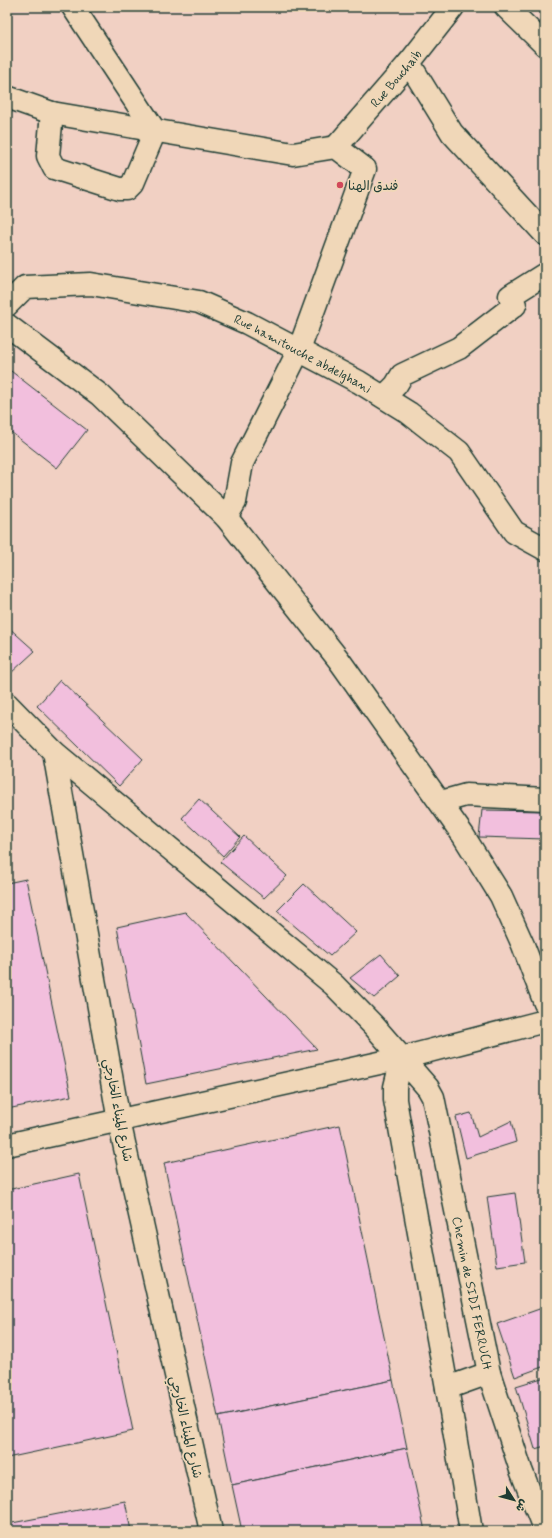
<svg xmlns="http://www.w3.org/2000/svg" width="552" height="1538" viewBox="0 0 552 1538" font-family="Mynerve,'Playpen Sans Arabic',sans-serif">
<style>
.building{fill:#f2bfdd;stroke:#1f3d34}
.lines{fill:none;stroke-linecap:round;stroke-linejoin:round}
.minor-casing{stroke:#1f3d34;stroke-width:25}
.minor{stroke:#f0d7b8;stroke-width:22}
.poi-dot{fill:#d1495b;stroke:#f0d7b8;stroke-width:1.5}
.labels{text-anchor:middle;stroke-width:3.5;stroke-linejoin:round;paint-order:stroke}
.street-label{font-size:13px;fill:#1f3d34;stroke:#f0d7b8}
.poi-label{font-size:13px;fill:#1f3d34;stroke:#f0d7b8;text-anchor:start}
</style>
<rect width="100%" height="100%" fill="#f1d0c3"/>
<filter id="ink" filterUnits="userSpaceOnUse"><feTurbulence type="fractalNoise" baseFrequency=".025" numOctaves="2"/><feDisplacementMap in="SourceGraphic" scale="8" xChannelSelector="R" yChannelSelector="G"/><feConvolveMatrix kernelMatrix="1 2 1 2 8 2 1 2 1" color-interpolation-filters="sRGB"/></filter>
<g filter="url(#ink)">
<!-- building -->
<g class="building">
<polygon points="7,368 87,430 57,468 7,429"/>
<polygon points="7,626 35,651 11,673 7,670"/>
<polygon points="60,680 143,759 119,786 37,706"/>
<polygon points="199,799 240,837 223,856 182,818"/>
<polygon points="482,810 545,811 545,839 479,837"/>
<polygon points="244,836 287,876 264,898 220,862"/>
<polygon points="26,879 71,1096 7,1109 7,883"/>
<polygon points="304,884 356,932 330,956 277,911"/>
<polygon points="185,912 317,1049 146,1084 117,927"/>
<polygon points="381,954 400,976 374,998 350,978"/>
<polygon points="471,1113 478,1137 511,1121 516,1142 466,1158 456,1117"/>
<polygon points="340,1125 393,1380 218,1417 164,1163"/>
<polygon points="79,1174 133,1431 7,1458 7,1190"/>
<polygon points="515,1193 525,1262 497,1266 487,1197"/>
<polygon points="545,1307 545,1366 515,1377 497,1324"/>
<polygon points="545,1377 545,1446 535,1449 516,1386"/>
<polygon points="393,1380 407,1448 232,1485 218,1417"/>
<polygon points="407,1448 425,1531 242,1531 232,1485"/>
<polygon points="125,1501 131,1531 7,1531 7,1524"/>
</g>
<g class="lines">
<defs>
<g id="minor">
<polyline points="506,7 545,45"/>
<polyline points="409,63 452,133 545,234"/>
<polyline points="7,97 52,113 293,154 336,147 365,169 299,350 242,463 235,502 226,517"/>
<polyline points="52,113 48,156 54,168 120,189 127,189 133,183 155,131 73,7"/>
<path id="s1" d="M336,147L409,63L453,7"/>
<path id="s2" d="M7,305L25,287L91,284L199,302L247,323L359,382L409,413L459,452L514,532L545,549"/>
<polyline points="7,325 100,395 226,517 339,660 463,835 501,896 523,945 545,1003"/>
<polyline points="384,397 396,385 402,375 459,348 515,305 510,296 545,274"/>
<polyline points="7,704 54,752 119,1121 211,1531"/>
<path id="s3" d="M54,752L334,985L374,1026L428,1088L433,1097L489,1373L521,1470L545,1531"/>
<polyline points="441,802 466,795 545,799"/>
<polyline points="402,1058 395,1087 395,1100 447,1388 471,1531"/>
<polyline points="7,1145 402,1058 545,1021"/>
<polyline points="447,1388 489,1373"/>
</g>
</defs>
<!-- minor casing -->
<use href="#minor" class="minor-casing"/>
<!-- minor -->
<use href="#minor" class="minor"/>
</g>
</g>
<!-- markers -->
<circle class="poi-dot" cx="340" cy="185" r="4"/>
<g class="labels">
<!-- street labels -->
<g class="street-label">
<text dy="5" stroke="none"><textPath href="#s1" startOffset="91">Rue Bouchaib</textPath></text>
<text dy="5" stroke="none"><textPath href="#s2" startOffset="317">Rue hamitouche abdelghani</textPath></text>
<text transform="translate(119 1110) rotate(79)" y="5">شارع الميناء الخارجي</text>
<text dy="5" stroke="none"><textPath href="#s3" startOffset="714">Chemin de SIDI FERRUCH</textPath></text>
<text transform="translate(187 1427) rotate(77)" y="5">شارع الميناء الخارجي</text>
</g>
<!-- poi labels -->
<g class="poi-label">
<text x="348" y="190">فندق الهنا</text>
</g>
</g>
<!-- margin -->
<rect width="552" height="1538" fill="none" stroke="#f0d7b8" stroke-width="24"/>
<rect x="12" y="12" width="528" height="1514" fill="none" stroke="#1f3d34" stroke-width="1.5" filter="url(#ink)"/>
<!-- north arrow -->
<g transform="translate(514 1500) rotate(126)" stroke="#f0d7b8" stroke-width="3" paint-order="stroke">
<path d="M0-3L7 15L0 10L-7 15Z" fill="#1f3d34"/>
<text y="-6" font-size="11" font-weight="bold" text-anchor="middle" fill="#1f3d34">ش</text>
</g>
</svg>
